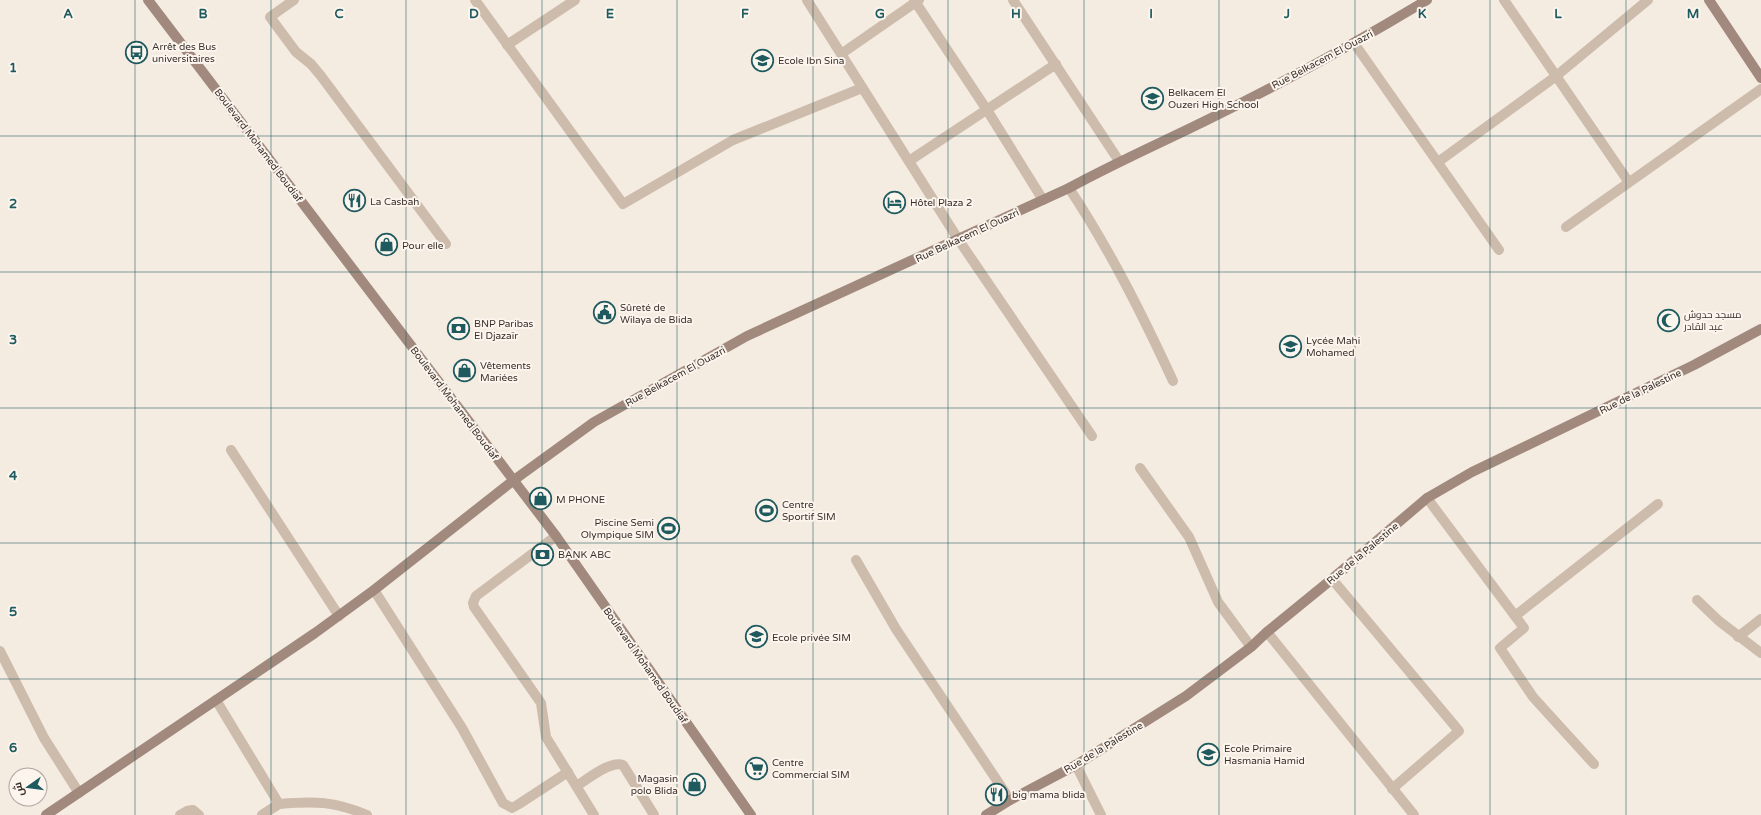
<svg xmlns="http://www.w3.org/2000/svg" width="1761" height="815" viewBox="0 0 1761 815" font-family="'Varela Round',Cairo,sans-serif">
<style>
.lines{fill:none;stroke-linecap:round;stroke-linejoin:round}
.street{stroke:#cdbbac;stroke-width:10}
.secondary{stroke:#a18a7d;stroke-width:10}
.grid{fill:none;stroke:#1f5a5e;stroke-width:1;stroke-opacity:0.55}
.labels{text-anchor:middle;stroke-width:4;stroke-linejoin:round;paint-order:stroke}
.poi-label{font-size:10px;fill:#3b302b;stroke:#fbf5ee;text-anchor:start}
.street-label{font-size:10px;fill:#3b302b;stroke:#fbf5ee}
.grid-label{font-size:13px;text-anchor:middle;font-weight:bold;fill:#1f5a5e;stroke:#fbf5ee;stroke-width:4;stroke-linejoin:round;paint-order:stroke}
</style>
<rect width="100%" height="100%" fill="#f4ebe1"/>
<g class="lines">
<!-- street -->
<g class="street">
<polyline points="294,0 270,17 296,52 311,64 321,76 446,244"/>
<polyline points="475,0 623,204 733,140 862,88"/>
<polyline points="807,0 958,239 1092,436"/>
<polyline points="914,0 987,110 1043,200"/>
<polyline points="1013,0 1119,161"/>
<polyline points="1504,0 1628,181"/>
<polyline points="1354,43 1499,250"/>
<polyline points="507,45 575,0"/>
<polyline points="841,54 919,0"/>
<polyline points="909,161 1056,64"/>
<polyline points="1438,162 1555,77 1648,0"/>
<path d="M1069,188C1110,250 1142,314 1173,381"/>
<polyline points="1566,227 1761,89"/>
<polyline points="231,450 339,616"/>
<polyline points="1140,468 1189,537 1218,602 1251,647"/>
<polyline points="1427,498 1524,628 1500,648 1533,697 1594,764"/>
<polyline points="556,536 476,596 473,603 474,607 541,703 546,737 594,815"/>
<polyline points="856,560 896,629 1010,800"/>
<polyline points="1332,579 1459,731 1392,789"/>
<polyline points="374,590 462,728 503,803 512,808 519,804 568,772"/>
<polyline points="1697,600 1719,621 1761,653"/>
<polyline points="1515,616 1658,504"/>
<polyline points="1267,632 1414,815"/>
<polyline points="1738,637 1761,619"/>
<polyline points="0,651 44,738 79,793"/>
<polyline points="216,700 279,804 262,815"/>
<polyline points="1076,765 1101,815"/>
<path d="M577,786C587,779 611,760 623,765L654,815"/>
<path d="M279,804C314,801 334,801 367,815"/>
<polyline points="180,815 187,811 193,810 199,815"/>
</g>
<!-- secondary -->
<g class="secondary">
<polyline points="148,0 556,536 751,815"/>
<polyline points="1709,0 1761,78"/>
<path d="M46,815L315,633L374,590L514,480L594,422L747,336L1069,188C1113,164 1158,144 1203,122C1279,85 1354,44 1427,0"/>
<polyline points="986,815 1010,800 1076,765 1186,696 1251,647 1267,632 1332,579 1427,498 1472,472 1694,365 1761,329"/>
</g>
</g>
<!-- grid -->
<path class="grid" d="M135,0V815M271,0V815M406,0V815M542,0V815M677,0V815M813,0V815M948,0V815M1084,0V815M1219,0V815M1355,0V815M1490,0V815M1626,0V815M0,136H1761M0,272H1761M0,408H1761M0,543H1761M0,679H1761"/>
<!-- icons -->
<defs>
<symbol id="bus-ring" viewBox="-11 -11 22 22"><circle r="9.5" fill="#fbf5ee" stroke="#1f5a5e" stroke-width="1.5"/><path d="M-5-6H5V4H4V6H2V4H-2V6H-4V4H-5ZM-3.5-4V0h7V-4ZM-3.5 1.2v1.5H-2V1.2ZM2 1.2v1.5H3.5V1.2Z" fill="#1f5a5e"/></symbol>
<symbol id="school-ring" viewBox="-11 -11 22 22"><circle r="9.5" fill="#fbf5ee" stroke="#1f5a5e" stroke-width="1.5"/><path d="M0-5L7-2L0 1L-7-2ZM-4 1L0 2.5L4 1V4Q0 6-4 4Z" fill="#1f5a5e"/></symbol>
<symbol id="restaurant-ring" viewBox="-11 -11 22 22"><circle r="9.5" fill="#fbf5ee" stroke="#1f5a5e" stroke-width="1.5"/><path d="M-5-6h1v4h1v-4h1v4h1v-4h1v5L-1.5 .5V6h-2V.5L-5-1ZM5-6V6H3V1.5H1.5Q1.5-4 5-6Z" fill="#1f5a5e"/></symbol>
<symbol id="hotel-ring" viewBox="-11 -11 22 22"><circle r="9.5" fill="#fbf5ee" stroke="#1f5a5e" stroke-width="1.5"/><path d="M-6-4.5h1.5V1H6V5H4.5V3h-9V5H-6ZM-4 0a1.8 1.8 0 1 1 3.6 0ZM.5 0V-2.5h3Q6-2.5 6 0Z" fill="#1f5a5e"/></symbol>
<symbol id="shop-ring" viewBox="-11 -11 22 22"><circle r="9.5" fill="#fbf5ee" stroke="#1f5a5e" stroke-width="1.5"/><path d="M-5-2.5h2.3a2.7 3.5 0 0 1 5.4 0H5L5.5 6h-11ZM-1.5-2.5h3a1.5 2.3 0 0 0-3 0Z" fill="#1f5a5e"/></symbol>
<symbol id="civic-ring" viewBox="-11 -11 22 22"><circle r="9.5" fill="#fbf5ee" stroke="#1f5a5e" stroke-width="1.5"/><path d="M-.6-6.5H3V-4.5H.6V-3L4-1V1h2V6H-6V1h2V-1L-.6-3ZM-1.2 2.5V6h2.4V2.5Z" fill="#1f5a5e"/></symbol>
<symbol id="mosque-ring" viewBox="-11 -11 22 22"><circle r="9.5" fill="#fbf5ee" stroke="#1f5a5e" stroke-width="1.5"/><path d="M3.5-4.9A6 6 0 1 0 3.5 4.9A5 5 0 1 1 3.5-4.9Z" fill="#1f5a5e"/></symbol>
<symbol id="bank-ring" viewBox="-11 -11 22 22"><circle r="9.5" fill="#fbf5ee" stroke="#1f5a5e" stroke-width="1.5"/><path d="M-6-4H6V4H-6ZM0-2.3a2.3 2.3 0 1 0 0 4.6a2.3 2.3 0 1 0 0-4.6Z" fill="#1f5a5e"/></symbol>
<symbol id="stadium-ring" viewBox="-11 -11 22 22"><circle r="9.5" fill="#fbf5ee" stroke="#1f5a5e" stroke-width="1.5"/><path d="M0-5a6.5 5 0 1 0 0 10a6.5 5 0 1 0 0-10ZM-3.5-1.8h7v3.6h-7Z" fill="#1f5a5e"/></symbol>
<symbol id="supermarket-ring" viewBox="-11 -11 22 22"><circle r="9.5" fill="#fbf5ee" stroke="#1f5a5e" stroke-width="1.5"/><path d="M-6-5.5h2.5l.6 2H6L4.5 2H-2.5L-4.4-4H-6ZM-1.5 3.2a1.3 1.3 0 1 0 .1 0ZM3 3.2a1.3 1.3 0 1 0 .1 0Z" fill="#1f5a5e"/></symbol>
</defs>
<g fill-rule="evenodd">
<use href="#bus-ring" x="124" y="40" width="25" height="25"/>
<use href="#school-ring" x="750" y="48" width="25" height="25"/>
<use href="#school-ring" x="1140" y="86" width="25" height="25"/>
<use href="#restaurant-ring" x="342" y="188" width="25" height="25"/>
<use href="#hotel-ring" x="882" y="190" width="25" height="25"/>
<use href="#shop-ring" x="374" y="232" width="25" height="25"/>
<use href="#civic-ring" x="592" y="300" width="25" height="25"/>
<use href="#mosque-ring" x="1656" y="308" width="25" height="25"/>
<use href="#bank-ring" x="446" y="316" width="25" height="25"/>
<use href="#school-ring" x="1278" y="334" width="25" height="25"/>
<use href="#shop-ring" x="452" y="358" width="25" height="25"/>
<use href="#shop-ring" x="528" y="486" width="25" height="25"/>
<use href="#stadium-ring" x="754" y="498" width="25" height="25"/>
<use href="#stadium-ring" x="656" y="516" width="25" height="25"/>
<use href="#bank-ring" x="530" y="542" width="25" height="25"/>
<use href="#school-ring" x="744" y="624" width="25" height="25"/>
<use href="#school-ring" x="1196" y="742" width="25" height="25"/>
<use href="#supermarket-ring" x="744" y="756" width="25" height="25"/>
<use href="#shop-ring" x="682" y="772" width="25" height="25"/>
<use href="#restaurant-ring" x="984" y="782" width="25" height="25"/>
</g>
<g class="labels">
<!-- poi labels -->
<g class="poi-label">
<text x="152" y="50">Arrêt des Bus<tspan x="152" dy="12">universitaires</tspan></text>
<text x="778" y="64">Ecole Ibn Sina</text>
<text x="1168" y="96">Belkacem El<tspan x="1168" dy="12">Ouzeri High School</tspan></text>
<text x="370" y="205">La Casbah</text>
<text x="910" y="206">Hôtel Plaza 2</text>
<text x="402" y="249">Pour elle</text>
<text x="620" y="311">Sûreté de<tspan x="620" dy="12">Wilaya de Blida</tspan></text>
<text x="1684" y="318">مسجد حدوش<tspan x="1684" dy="12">عبد القادر</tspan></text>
<text x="474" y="327">BNP Paribas<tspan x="474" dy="12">El Djazaïr</tspan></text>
<text x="1306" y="344">Lycée Mahi<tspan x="1306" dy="12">Mohamed</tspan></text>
<text x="480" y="369">Vêtements<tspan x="480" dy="12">Mariées</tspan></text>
<text x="556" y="503">M PHONE</text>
<text x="782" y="508">Centre<tspan x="782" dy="12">Sportif SIM</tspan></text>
<text x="654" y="526" text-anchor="end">Piscine Semi<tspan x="654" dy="12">Olympique SIM</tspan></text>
<text x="558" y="558">BANK ABC</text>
<text x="772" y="641">Ecole privée SIM</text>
<text x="1224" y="752">Ecole Primaire<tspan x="1224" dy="12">Hasmania Hamid</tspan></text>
<text x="772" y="766">Centre<tspan x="772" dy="12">Commercial SIM</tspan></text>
<text x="678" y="782" text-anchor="end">Magasin<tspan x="678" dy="12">polo Blida</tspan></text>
<text x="1012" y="798">big mama blida</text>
</g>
<!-- street labels -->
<g class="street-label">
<text transform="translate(1322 59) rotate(-28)" y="4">Rue Belkacem El Ouazri</text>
<text transform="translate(259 145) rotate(53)" y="4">Boulevard Mohamed Boudiaf</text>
<text transform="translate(967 235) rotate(-25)" y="4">Rue Belkacem El Ouazri</text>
<text transform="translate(675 376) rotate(-29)" y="4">Rue Belkacem El Ouazri</text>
<text transform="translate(1640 391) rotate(-26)" y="4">Rue de la Palestine</text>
<text transform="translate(455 403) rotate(53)" y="4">Boulevard Mohamed Boudiaf</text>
<text transform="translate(1362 553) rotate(-40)" y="4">Rue de la Palestine</text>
<text transform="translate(646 665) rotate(55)" y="4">Boulevard Mohamed Boudiaf</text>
<text transform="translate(1103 747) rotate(-31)" y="4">Rue de la Palestine</text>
</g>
</g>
<g class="grid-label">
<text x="68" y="18">A</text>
<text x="203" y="18">B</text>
<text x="339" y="18">C</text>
<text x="474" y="18">D</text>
<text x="610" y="18">E</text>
<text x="745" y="18">F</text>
<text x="880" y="18">G</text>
<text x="1016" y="18">H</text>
<text x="1151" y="18">I</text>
<text x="1287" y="18">J</text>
<text x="1422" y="18">K</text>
<text x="1558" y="18">L</text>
<text x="1693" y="18">M</text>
<text x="13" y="72">1</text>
<text x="13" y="208">2</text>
<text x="13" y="344">3</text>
<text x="13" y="480">4</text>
<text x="13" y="616">5</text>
<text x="13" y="752">6</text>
</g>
<!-- north arrow -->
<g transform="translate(28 787) rotate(256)"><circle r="19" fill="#fbf5ee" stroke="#aea6a0"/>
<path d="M0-3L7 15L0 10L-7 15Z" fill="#1f5a5e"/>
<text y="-6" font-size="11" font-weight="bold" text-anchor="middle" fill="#3b302b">ش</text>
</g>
</svg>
